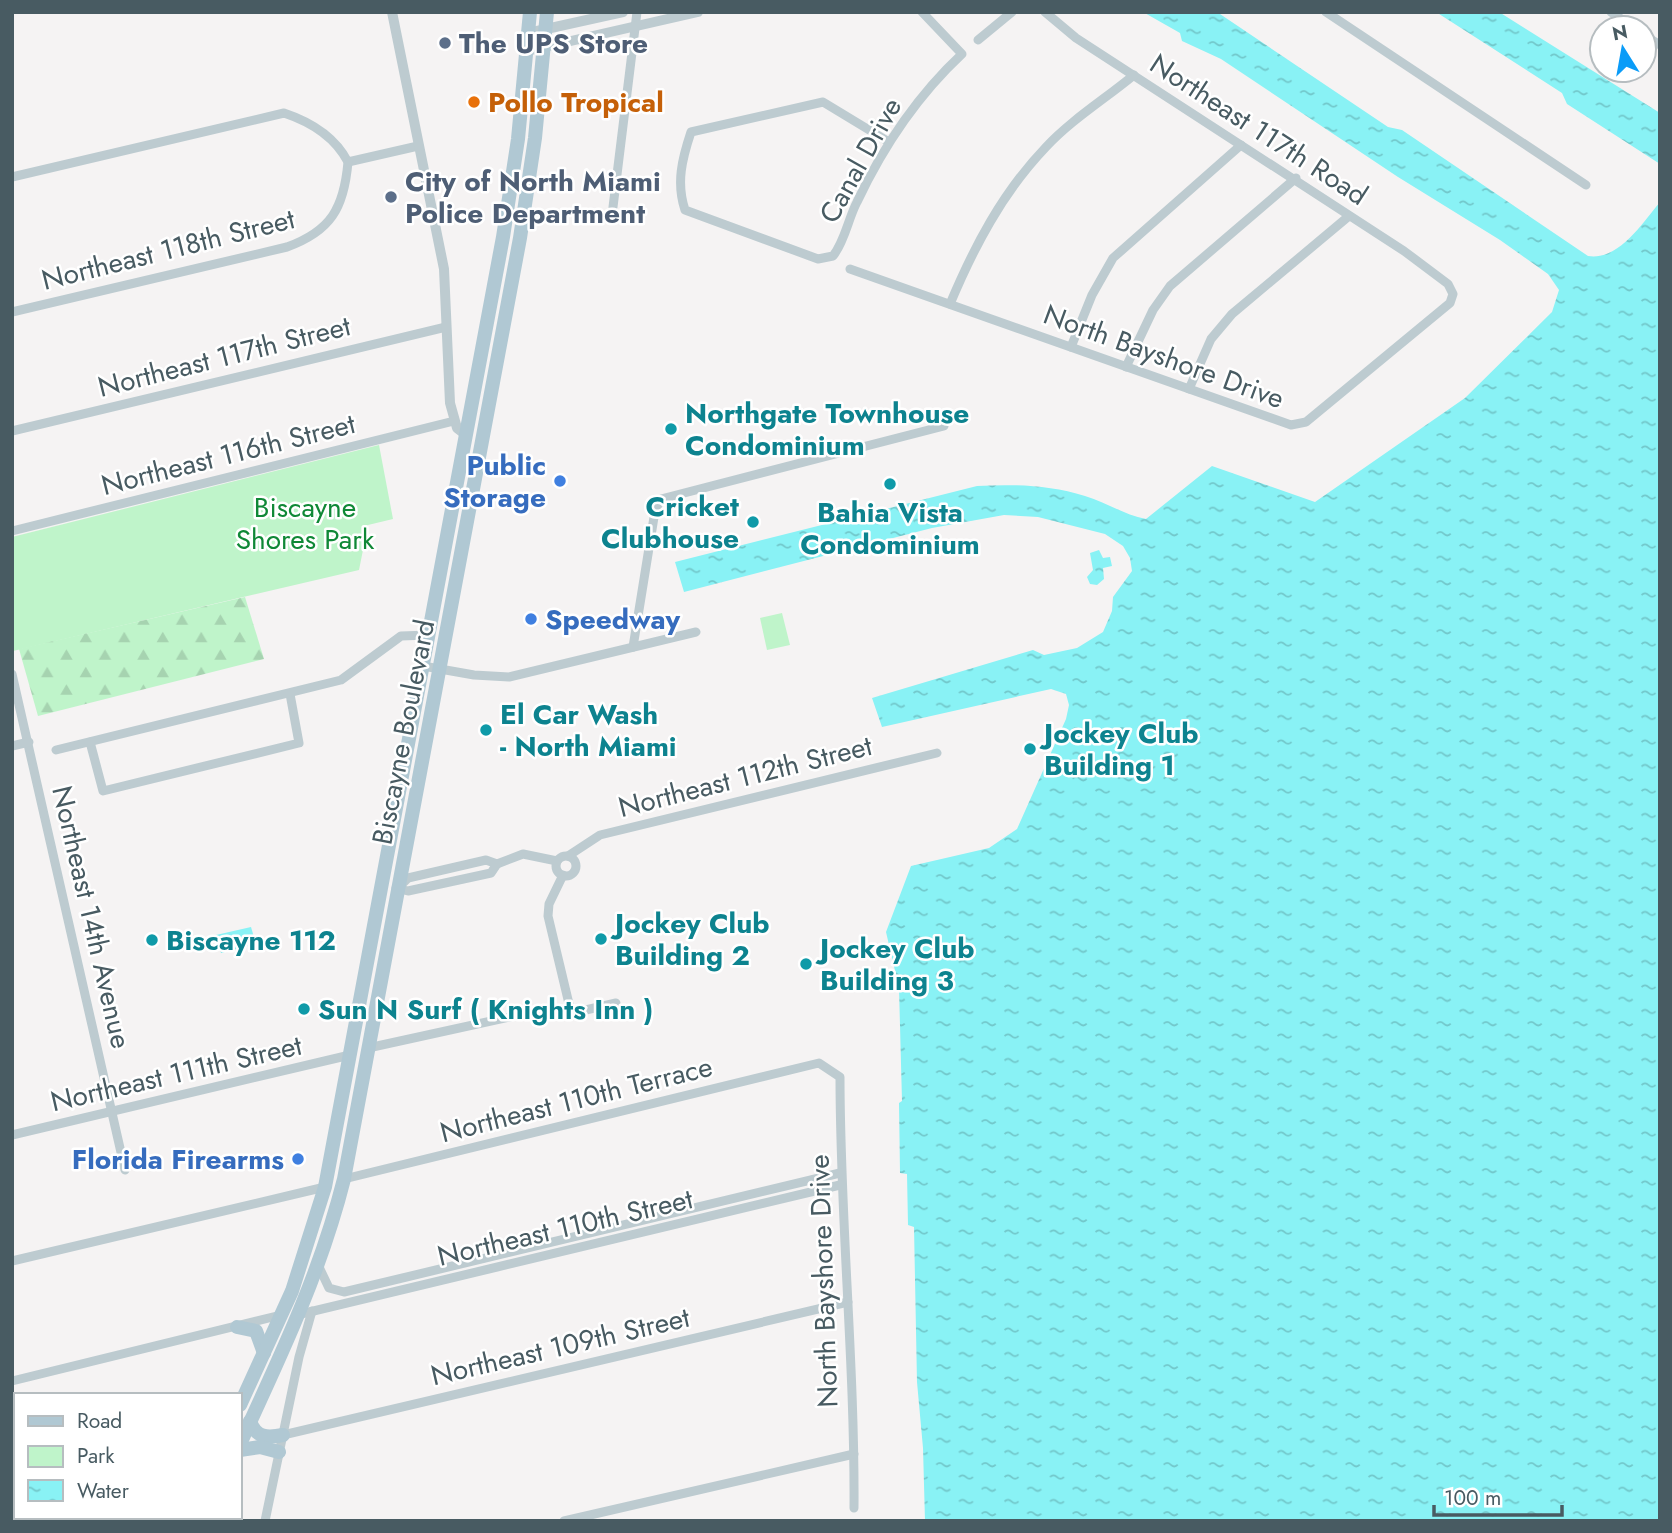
<svg xmlns="http://www.w3.org/2000/svg" width="1672" height="1533" viewBox="0 0 1672 1533" font-family="Jost,sans-serif">
<style>
.green{fill:#bff4ca}
.forest{fill:url(#forest-firs)}
.water{fill:url(#water-ripples)}
.lines{fill:none;stroke-linecap:round;stroke-linejoin:round}
.minor{stroke:#bdcbd0;stroke-width:9}
.tertiary{stroke:#bdcbd0;stroke-width:10}
.primary{stroke:#b0c8d3;stroke-width:14}
.service-dot{fill:#5c6f8a;stroke:#fff;stroke-width:2.5}
.food-dot{fill:#e8710a;stroke:#fff;stroke-width:2.5}
.culture-dot{fill:#0f9aa8;stroke:#fff;stroke-width:2.5}
.shop-dot{fill:#3f7fe0;stroke:#fff;stroke-width:2.5}
.labels{text-anchor:middle;stroke-width:5;stroke-linejoin:round;paint-order:stroke}
.service-label{font-size:28px;font-weight:bold;fill:#4e5e75;stroke:#fff;text-anchor:start}
.food-label{font-size:28px;font-weight:bold;fill:#c56008;stroke:#fff;text-anchor:start}
.street-label{font-size:28px;fill:#485b62;stroke:#fff}
.culture-label{font-size:28px;font-weight:bold;fill:#0d838f;stroke:#fff;text-anchor:start}
.shop-label{font-size:28px;font-weight:bold;fill:#366cbe;stroke:#fff;text-anchor:end}
.park-label{font-size:28px;fill:#0f8836;stroke:#fff}
</style>
<defs>
<pattern id="forest-firs" width="22" height="20" patternUnits="userSpaceOnUse" patternTransform="scale(1.75)"><rect width="22" height="20" fill="#bff4ca"/><path d="M5 1l3.5 6h-7zM16 11l3.5 6h-7z" fill="#a6d3b0"/></pattern>
<pattern id="water-ripples" width="26" height="14" patternUnits="userSpaceOnUse" patternTransform="scale(1.75)"><rect width="26" height="14" fill="#89f2f5"/><path d="M2 4q2-2 4 0t4 0M15 11q2-2 4 0t4 0" fill="none" stroke="#72c7ca"/></pattern>
</defs>
<rect width="100%" height="100%" fill="#f5f3f3"/>
<!-- green -->
<g class="green">
<polygon points="379,445 393,519 368,525 359,570 13,651 12,537"/>
<polygon points="782,613 790,645 767,650 760,618"/>
</g>
<!-- forest -->
<polygon class="forest" points="245,597 264,659 38,716 19,649"/>
<!-- water -->
<g class="water">
<path d="M1143,12H1217L1388,127L1402,130L1588,256C1619,261 1643,222 1660,202V1521H925L923,1448L917,1382L914,1227L908,1225L907,1174L900,1173L899,1103L902,1101L899,988L886,932L911,866L989,848L1017,829L1066,719L1069,705L1066,694L1051,689L882,727L872,698L1033,650L1044,655L1077,648L1103,632L1112,611L1113,597L1132,571L1130,558L1123,546L1105,534L1038,517L1004,515L932,528L684,592L675,562L977,486C1015,484 1049,485 1085,496C1106,502 1124,515 1146,519L1212,466L1315,502L1465,398L1552,312L1559,290L1548,274L1500,240L1398,177L1221,59L1182,41L1180,33Z"/>
<polygon points="1436,12 1499,12 1660,113 1660,164 1567,104 1562,93"/>
<polygon points="1099,550 1103,558 1110,557 1112,566 1103,568 1104,579 1097,585 1090,584 1087,577 1093,570 1090,553"/>
<polygon points="251,927 256,944 221,953 216,935"/>
</g>
<g class="lines">
<!-- minor -->
<g class="minor">
<polyline points="1326,12 1586,185"/>
<polyline points="1611,12 1634,28"/>
<polyline points="1644,35 1660,45"/>
<polyline points="978,40 1012,12"/>
<path d="M889,142L823,102L691,132C682,159 676,183 685,210L818,259L833,256C845,241 848,219 857,202C883,147 917,96 962,54L922,12"/>
<polyline points="348,162 418,146"/>
<path d="M12,177L284,113C311,122 335,137 348,162C344,208 331,231 287,247L12,312"/>
<polyline points="613,207 637,12"/>
<polyline points="850,269 1291,425 1306,422 1450,303 1453,294 1448,284 1404,251 1076,38 1045,12"/>
<path d="M950,304C974,247 1002,193 1046,147C1071,120 1105,99 1134,75"/>
<polyline points="1071,347 1092,295 1113,258 1241,145"/>
<polyline points="1126,367 1153,310 1170,286 1296,178"/>
<polyline points="1189,389 1211,339 1232,314 1349,216"/>
<polyline points="12,431 446,327"/>
<polyline points="12,531 454,421"/>
<polyline points="633,647 655,511 661,499 944,426"/>
<polyline points="423,666 474,675 509,677 696,632"/>
<polyline points="12,674 125,1170"/>
<polyline points="90,742 103,791 299,743 290,694"/>
<polyline points="12,746 29,742"/>
<polyline points="56,750 341,680 401,636 429,635"/>
<circle cx="566" cy="866" r="10"/>
<polyline points="568,856 600,835 937,753"/>
<polyline points="563,875 549,904 548,916 570,1008 577,1012 616,1003"/>
<polyline points="400,886 408,878 486,860 497,864 523,854 557,861"/>
<polyline points="396,888 408,891 491,873 497,864"/>
<polyline points="368,1048 523,1014"/>
<polyline points="12,1135 350,1055"/>
<path d="M344,1179L819,1063L840,1077C840,1220 855,1364 854,1508"/>
<polyline points="12,1261 325,1187"/>
<polyline points="319,1267 329,1288 344,1292 840,1173"/>
<polyline points="301,1314 840,1185"/>
<polyline points="12,1381 281,1315"/>
<polyline points="283,1435 848,1302"/>
<polyline points="12,1500 16,1499"/>
<polyline points="265,1521 299,1357 312,1311"/>
<polyline points="564,1521 854,1454"/>
</g>
<!-- tertiary -->
<g class="tertiary">
<polyline points="392,12 444,269 450,403 457,428 466,435"/>
<polyline points="528,33 623,12"/>
<polyline points="527,51 698,12"/>
</g>
<!-- primary -->
<g class="primary">
<polyline points="237,1327 256,1331 264,1353"/>
<polyline points="240,1405 292,1291 325,1187 503,237 518,139 530,12"/>
<path d="M250,1421C256,1438 267,1438 283,1435"/>
<path d="M240,1444C281,1355 320,1274 344,1179L520,238L535,138L547,12"/>
<polyline points="240,1450 260,1447 279,1452"/>
<polyline points="185,1521 186,1517"/>
<polyline points="203,1521 205,1517"/>
</g>
</g>
<!-- markers -->
<g class="service-dot">
<circle cx="445" cy="43" r="7"/>
<circle cx="391" cy="197" r="7"/>
</g>
<circle class="food-dot" cx="474" cy="102" r="7"/>
<g class="culture-dot">
<circle cx="671" cy="429" r="7"/>
<circle cx="890" cy="484" r="7"/>
<circle cx="753" cy="522" r="7"/>
<circle cx="486" cy="730" r="7"/>
<circle cx="1030" cy="749" r="7"/>
<circle cx="601" cy="939" r="7"/>
<circle cx="152" cy="940" r="7"/>
<circle cx="806" cy="964" r="7"/>
<circle cx="304" cy="1009" r="7"/>
</g>
<g class="shop-dot">
<circle cx="560" cy="481" r="7"/>
<circle cx="531" cy="619" r="7"/>
<circle cx="298" cy="1159" r="7"/>
</g>
<g class="labels">
<!-- service labels -->
<g class="service-label">
<text x="459" y="53">The UPS Store</text>
<text x="405" y="191">City of North Miami<tspan x="405" dy="32">Police Department</tspan></text>
</g>
<!-- food labels -->
<g class="food-label">
<text x="488" y="112">Pollo Tropical</text>
</g>
<!-- street labels -->
<g class="street-label">
<text transform="translate(1259 129) rotate(33)" y="10">Northeast 117th Road</text>
<text transform="translate(860 160) rotate(-61)" y="10">Canal Drive</text>
<text transform="translate(168 249) rotate(-14)" y="10">Northeast 118th Street</text>
<text transform="translate(224 356) rotate(-14)" y="10">Northeast 117th Street</text>
<text transform="translate(1164 356) rotate(20)" y="10">North Bayshore Drive</text>
<text transform="translate(228 454) rotate(-14)" y="10">Northeast 116th Street</text>
<text transform="translate(403 732) rotate(-79)" y="10">Biscayne Boulevard</text>
<text transform="translate(745 776) rotate(-14)" y="10">Northeast 112th Street</text>
<text transform="translate(92 917) rotate(77)" y="10">Northeast 14th Avenue</text>
<text transform="translate(176 1073) rotate(-13)" y="10">Northeast 111th Street</text>
<text transform="translate(576 1099) rotate(-14)" y="10">Northeast 110th Terrace</text>
<text transform="translate(565 1227) rotate(-13)" y="10">Northeast 110th Street</text>
<text transform="translate(823 1281) rotate(-92)" y="10">North Bayshore Drive</text>
<text transform="translate(560 1346) rotate(-13)" y="10">Northeast 109th Street</text>
</g>
<!-- culture labels -->
<g class="culture-label">
<text x="685" y="423">Northgate Townhouse<tspan x="685" dy="32">Condominium</tspan></text>
<text x="739" y="516" text-anchor="end">Cricket<tspan x="739" dy="32">Clubhouse</tspan></text>
<text x="890" y="522" text-anchor="middle">Bahia Vista<tspan x="890" dy="32">Condominium</tspan></text>
<text x="500" y="724">El Car Wash<tspan x="500" dy="32">- North Miami</tspan></text>
<text x="1044" y="743">Jockey Club<tspan x="1044" dy="32">Building 1</tspan></text>
<text x="615" y="933">Jockey Club<tspan x="615" dy="32">Building 2</tspan></text>
<text x="166" y="950">Biscayne 112</text>
<text x="820" y="958">Jockey Club<tspan x="820" dy="32">Building 3</tspan></text>
<text x="318" y="1019">Sun N Surf ( Knights Inn )</text>
</g>
<!-- shop labels -->
<g class="shop-label">
<text x="546" y="475">Public<tspan x="546" dy="32">Storage</tspan></text>
<text x="545" y="629" text-anchor="start">Speedway</text>
<text x="284" y="1169">Florida Firearms</text>
</g>
<!-- park labels -->
<g class="park-label">
<text x="305" y="517">Biscayne<tspan x="305" dy="32">Shores Park</tspan></text>
</g>
</g>
<!-- border -->
<rect width="1672" height="1533" fill="none" stroke="#485b62" stroke-width="28"/>
<!-- legend -->
<rect x="14" y="1393" width="228" height="126" fill="#ffffff" stroke="#b6bdc0" stroke-width="2"/>
<rect x="28" y="1416" width="35" height="10" fill="#b0c8d3" stroke="#b6bdc0" stroke-width="2"/>
<text x="77" y="1428" font-size="21" fill="#485b62">Road</text>
<rect x="28" y="1446" width="35" height="21" fill="#bff4ca" stroke="#b6bdc0" stroke-width="2"/>
<text x="77" y="1463" font-size="21" fill="#485b62">Park</text>
<rect x="28" y="1480" width="35" height="21" fill="url(#water-ripples)" stroke="#b6bdc0" stroke-width="2"/>
<text x="77" y="1498" font-size="21" fill="#485b62">Water</text>
<!-- north arrow -->
<g transform="translate(1623 49) rotate(349)"><circle r="33" fill="#ffffff" stroke="#b6bdc0" stroke-width="2"/>
<path d="M0-5L12 26L0 18L-12 26Z" fill="#0a9cf8"/>
<text y="-10" font-size="19" font-weight="bold" text-anchor="middle" fill="#485b62">N</text>
</g>
<!-- scale -->
<path d="M1434 1505v10h128v-10" fill="none" stroke="#485b62" stroke-width="3.5"/>
<text x="1444" y="1505" font-size="21" fill="#485b62" stroke="#ffffff" stroke-width="5" paint-order="stroke">100 m</text>
</svg>
